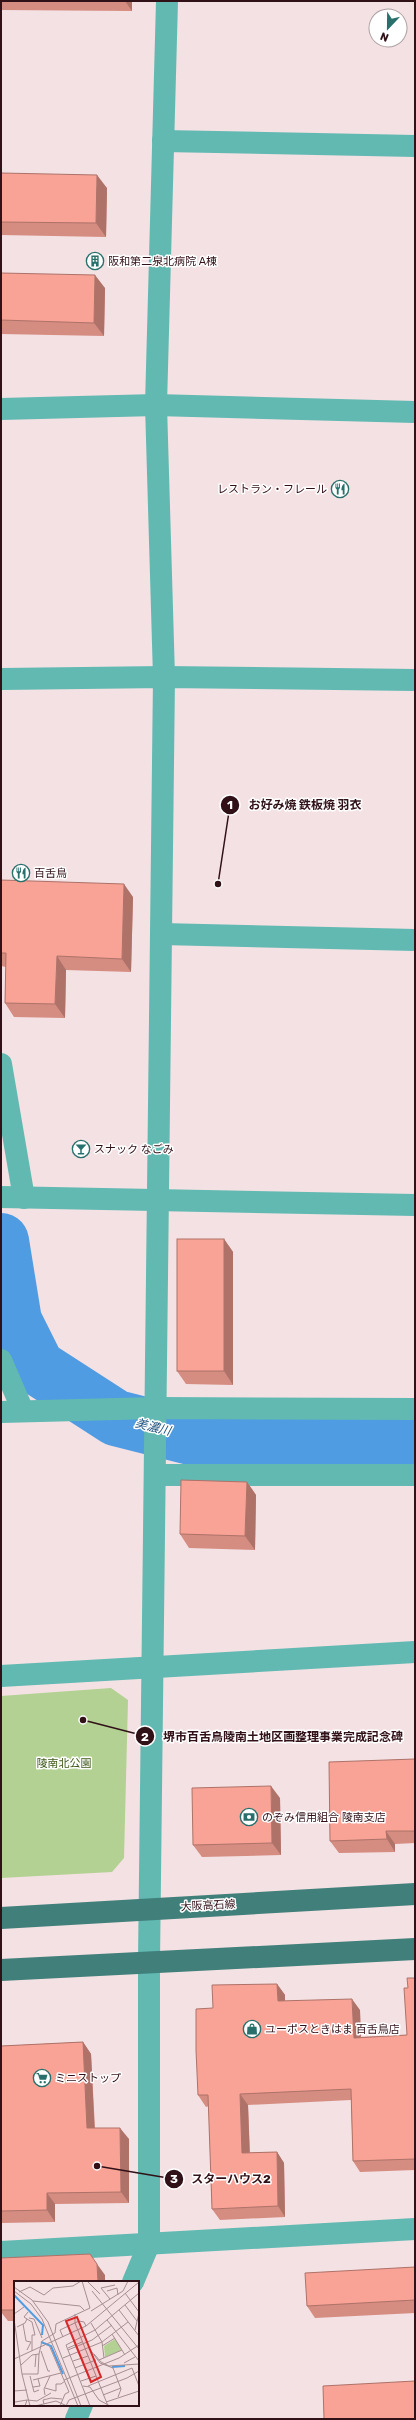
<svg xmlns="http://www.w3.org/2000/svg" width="416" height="2420" viewBox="0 0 416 2420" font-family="Rubik,'Noto Sans JP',sans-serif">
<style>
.green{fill:#b3d192}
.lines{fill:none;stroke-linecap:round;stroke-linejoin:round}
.river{stroke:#4f9ce3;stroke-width:56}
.minor{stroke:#61b9b2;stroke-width:22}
.tertiary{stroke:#61b9b2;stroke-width:22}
.primary{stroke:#417f7a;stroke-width:22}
.wall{fill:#d58c81}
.shaded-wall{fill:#ae7269}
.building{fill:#f8a396;stroke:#ae7269}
.labels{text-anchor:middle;stroke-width:3;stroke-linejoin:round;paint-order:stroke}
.poi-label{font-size:11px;fill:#311118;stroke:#fff;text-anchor:start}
.park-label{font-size:11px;fill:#3f5918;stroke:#fff}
.street-label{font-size:11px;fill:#311118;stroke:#fff}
.water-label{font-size:12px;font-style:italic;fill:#1c5281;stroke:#fff}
.inset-river{fill:none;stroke:#4f9ce3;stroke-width:2}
.inset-road{fill:none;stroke:#a68e92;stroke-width:1}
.view{fill:#d62828;fill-opacity:0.15;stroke:#d62828;stroke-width:2}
.inset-edge{fill:none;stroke:#311118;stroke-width:2}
.leader{fill:none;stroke:#311118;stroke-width:1.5}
.callout-dot{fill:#311118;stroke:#fff;stroke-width:1.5}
.mark-label{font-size:12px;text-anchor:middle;font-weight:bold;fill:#fff}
.callout-label{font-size:12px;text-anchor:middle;font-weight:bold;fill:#311118;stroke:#fff;stroke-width:3;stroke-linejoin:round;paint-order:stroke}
</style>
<rect width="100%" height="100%" fill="#f4e1e3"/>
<!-- green -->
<polygon class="green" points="111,1688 128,1700 124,1858 112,1872 1,1878 1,1696"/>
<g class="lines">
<!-- river -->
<polyline class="river" points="1,1241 14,1321 37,1367 116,1418 199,1439 415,1445"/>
<!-- minor -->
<g class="minor">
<polyline points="163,141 415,146"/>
<polyline points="1,409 156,405 415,412"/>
<polyline points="1,679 164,677 415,680"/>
<polyline points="161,934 415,940"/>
<polyline points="1,1064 24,1198"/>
<polyline points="1,1197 415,1205"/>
<polyline points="1,1360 23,1411"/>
<polyline points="1,1412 156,1408 415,1409"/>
<polyline points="156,1475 415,1475"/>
<polyline points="1,1676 415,1652"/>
<polyline points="1,2252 415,2229"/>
<polyline points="133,2282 149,2244 149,1962"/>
<polyline points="76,2419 82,2405"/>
</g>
<!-- tertiary -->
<polyline class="tertiary" points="149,1962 164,677 156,405 167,1"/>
<!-- primary -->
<g class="primary">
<polyline points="1,1918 415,1894"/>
<polyline points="1,1970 415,1949"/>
</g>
</g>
<!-- wall -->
<g class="wall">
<polygon points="1,1 132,1 132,11 1,10"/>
<polygon points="1,173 107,188 106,237 1,235"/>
<polygon points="1,273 105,288 104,336 1,334"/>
<polygon points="1,880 133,897 131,972 66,970 65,1018 14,1017 5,1003 6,967 1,966"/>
<polygon points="224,1239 233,1252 233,1385 186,1384 177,1371"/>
<polygon points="247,1482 256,1495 255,1550 189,1548 180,1534"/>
<polygon points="415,1759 415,1843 395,1844 395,1852 339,1853 330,1841"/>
<polygon points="280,1798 281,1855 202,1857 193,1845"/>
<polygon points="415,1978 415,2170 360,2172 353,2161 351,2100 248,2105 250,2153 277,2152 284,2163 285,2217 220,2220 212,2209 209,2106 206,2107 198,2095 213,2008 277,1984 285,1995 285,2001 360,2010 361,2037 407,2035 408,1988"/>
<polygon points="83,2042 91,2054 95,2128 129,2139 129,2203 55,2204 55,2222 1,2223 1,2046"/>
<polygon points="1,2258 105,2275 105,2282 15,2282 15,2321 8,2321 1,2312"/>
<polygon points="415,2267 415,2313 315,2318 307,2306"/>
</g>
<!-- shaded-wall -->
<g class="shaded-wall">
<polygon points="125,1 132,1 132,11"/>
<polygon points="97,175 107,188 106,237 96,223"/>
<polygon points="95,275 105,288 104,336 94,323"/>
<polygon points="124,884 133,897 131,972 122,959"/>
<polygon points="57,956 66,970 65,1018 55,1004"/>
<polygon points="224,1239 233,1252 233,1385 224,1371"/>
<polygon points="247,1482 256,1495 255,1550 245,1536"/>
<polygon points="271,1786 280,1798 281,1855 272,1843"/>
<polygon points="386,1831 395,1844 395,1852 387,1839"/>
<polygon points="277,1984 285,1995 285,2013 278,2001"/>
<polygon points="352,1999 360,2010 361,2049 354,2038"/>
<polygon points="83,2042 91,2054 95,2139 87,2128"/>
<polygon points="240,2094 248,2105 250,2164 242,2153"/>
<polygon points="120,2128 129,2139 129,2203 121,2192"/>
<polygon points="277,2152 284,2163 285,2217 278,2206"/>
<polygon points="47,2193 55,2204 55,2222 47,2210"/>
<polygon points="97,2264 105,2275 105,2282 98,2282"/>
</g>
<!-- building -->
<g class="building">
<polygon points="1,173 97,175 96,223 1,222"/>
<polygon points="1,273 95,275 94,323 1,320"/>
<polygon points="1,880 124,884 122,959 57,956 55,1004 5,1003 6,953 1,953"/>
<rect x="177" y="1239" width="47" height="132"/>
<polygon points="181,1480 247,1482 245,1536 180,1534"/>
<polygon points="415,1759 415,1831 386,1831 387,1839 330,1841 329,1762"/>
<polygon points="271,1786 272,1843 193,1845 192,1788"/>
<polygon points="407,1978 415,1978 415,2159 353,2161 351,2089 240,2094 242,2153 277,2152 278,2206 212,2209 208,2095 198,2095 196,2050 196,2009 213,2008 212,1985 277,1984 278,2001 352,1999 354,2038 407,2035 404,1988 408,1988"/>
<polygon points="83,2042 87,2128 120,2128 121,2192 47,2193 47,2210 1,2211 1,2046"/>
<polygon points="90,2254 97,2264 98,2282 15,2282 15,2310 1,2310 1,2258"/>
<polygon points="415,2267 415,2300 307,2306 305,2273"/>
<polygon points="415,2381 415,2419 324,2419 323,2386"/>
</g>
<!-- icons -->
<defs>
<symbol id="building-ring" viewBox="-11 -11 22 22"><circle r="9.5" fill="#fff" stroke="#27706b" stroke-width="1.5"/><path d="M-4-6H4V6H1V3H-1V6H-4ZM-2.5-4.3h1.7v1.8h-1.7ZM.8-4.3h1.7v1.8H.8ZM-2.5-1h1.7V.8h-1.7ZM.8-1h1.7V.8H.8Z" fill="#27706b"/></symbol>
<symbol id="restaurant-ring" viewBox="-11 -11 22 22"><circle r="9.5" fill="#fff" stroke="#27706b" stroke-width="1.5"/><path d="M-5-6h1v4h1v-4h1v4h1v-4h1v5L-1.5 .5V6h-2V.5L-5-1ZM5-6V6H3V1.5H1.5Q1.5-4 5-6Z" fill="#27706b"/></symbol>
<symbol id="bar-ring" viewBox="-11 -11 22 22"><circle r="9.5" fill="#fff" stroke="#27706b" stroke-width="1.5"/><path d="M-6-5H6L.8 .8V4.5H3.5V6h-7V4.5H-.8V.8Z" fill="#27706b"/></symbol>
<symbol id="bank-ring" viewBox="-11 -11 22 22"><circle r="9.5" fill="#fff" stroke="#27706b" stroke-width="1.5"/><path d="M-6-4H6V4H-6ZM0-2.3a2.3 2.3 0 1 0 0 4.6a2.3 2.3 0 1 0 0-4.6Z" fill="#27706b"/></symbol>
<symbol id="shop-ring" viewBox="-11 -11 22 22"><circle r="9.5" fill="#fff" stroke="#27706b" stroke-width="1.5"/><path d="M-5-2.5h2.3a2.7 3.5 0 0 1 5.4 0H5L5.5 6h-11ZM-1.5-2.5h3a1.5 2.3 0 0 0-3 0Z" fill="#27706b"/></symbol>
<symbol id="supermarket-ring" viewBox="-11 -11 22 22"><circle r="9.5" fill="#fff" stroke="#27706b" stroke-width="1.5"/><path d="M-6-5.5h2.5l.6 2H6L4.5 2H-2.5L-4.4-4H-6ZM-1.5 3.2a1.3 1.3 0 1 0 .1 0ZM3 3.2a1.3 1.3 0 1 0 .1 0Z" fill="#27706b"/></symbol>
</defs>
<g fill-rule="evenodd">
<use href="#building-ring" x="85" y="251" width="20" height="20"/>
<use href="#restaurant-ring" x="330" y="479" width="20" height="20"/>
<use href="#restaurant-ring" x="11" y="863" width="20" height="20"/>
<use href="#bar-ring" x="71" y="1139" width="20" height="20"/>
<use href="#bank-ring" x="239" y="1807" width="20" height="20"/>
<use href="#shop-ring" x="242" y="2019" width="20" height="20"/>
<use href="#supermarket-ring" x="32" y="2068" width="20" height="20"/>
</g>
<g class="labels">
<!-- poi labels -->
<g class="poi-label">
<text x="108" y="265">阪和第二泉北病院 A棟</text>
<text x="327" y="493" text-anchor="end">レストラン・フレール</text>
<text x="34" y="877">百舌鳥</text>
<text x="94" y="1153">スナック なごみ</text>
<text x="262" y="1821">のぞみ信用組合 陵南支店</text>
<text x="265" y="2033">ユーポスときはま 百舌鳥店</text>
<text x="55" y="2082">ミニストップ</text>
</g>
<!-- park labels -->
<g class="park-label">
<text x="64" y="1767">陵南北公園</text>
</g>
<!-- street labels -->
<g class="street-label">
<text transform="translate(208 1905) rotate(-3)" y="4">大阪高石線</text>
</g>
<!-- water labels -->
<g class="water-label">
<text transform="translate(153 1427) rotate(14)" y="4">美濃川</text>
</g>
</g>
<!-- overview -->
<g transform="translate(14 2281)">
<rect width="125" height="125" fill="#f4e1e3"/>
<path d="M101,58L108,69L91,76L90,65Z" fill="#b3d192"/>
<path class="inset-river" d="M0,14L29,44L28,54M27,61L37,65L49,93M98,86L111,85"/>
<path class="inset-road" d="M73,0L86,13M0,6L18,19L34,41L67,125M0,10L17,23L28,38L64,125M78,10L125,68M93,10L103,7L104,14M5,11L16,6L30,14L39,7L59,5L67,0M111,12L125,31M96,18L87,7L101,4M19,20L66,25L70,29M111,24L123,40M105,29L125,55M77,30L109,10L114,0M0,33L10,26M61,33V42L94,125M15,37L20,38L28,57M0,38L8,93L16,125M13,38L18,41L21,54H18V70M93,39L125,80M77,42L88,61L90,77M9,43L12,60L17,61L13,69M3,46L11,42L13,38L10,36L14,31M121,49L125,32M98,53L111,74M49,56L46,49L65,40L70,41L72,45M35,64L47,92M88,65L101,57M54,67L68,61M75,67L86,82L99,87L107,108L104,116M54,69L78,59L98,44M27,70L34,90H36M80,73L87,81L95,85L125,83M49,77L88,61L114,41M0,78L72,45L125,1M85,79L108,69M59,80L74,75M110,82L121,76M7,84L18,74L25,73L28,60L41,52L42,43L76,27L68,0M21,86L22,74M61,87L82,79M118,87L125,105M8,93H24L25,73M16,95L20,111L25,109M19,99L47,92L55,111L51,113L46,125M50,99L105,77L125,64M67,100L82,95M69,105L76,106L85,119L96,125M74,105L118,87M19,106L26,105L24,98M31,107L42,110V103H47L51,100M0,110L13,109M31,114L30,108L36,95M89,114L107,107M1,121L13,119M92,121L125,110M30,123L29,119L37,117L48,118M11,125L13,119L23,120L37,112M21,125L42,120L53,125M52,125L55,119L113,97L125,90M76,125L52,64L81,49L125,12"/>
<path class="view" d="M63,36L87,96L77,101L52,40Z"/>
<rect width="125" height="125" class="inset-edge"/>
</g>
<!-- callouts -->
<path class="leader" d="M218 884L230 805M83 1720L145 1736M97 2166L174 2179"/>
<g class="callout-dot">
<circle cx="218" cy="884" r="4"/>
<circle cx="83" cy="1720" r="4"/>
<circle cx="97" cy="2166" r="4"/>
<circle cx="230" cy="805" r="10"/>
<circle cx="145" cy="1736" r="10"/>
<circle cx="174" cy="2179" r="10"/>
</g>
<g class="mark-label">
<text x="230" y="809">1</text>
<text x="145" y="1741">2</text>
<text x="174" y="2183">3</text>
</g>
<g class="callout-label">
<text x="305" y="809">お好み焼 鉄板焼 羽衣</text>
<text x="283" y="1741">堺市百舌鳥陵南土地区画整理事業完成記念碑</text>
<text x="231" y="2183">スターハウス2</text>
</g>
<!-- border -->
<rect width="416" height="2420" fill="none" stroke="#311118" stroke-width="4"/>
<!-- north arrow -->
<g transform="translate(388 28) rotate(202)"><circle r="19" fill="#ffffff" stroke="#ada0a3"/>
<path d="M0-3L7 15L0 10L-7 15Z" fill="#27706b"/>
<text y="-6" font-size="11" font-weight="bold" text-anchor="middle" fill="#311118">N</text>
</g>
</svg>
